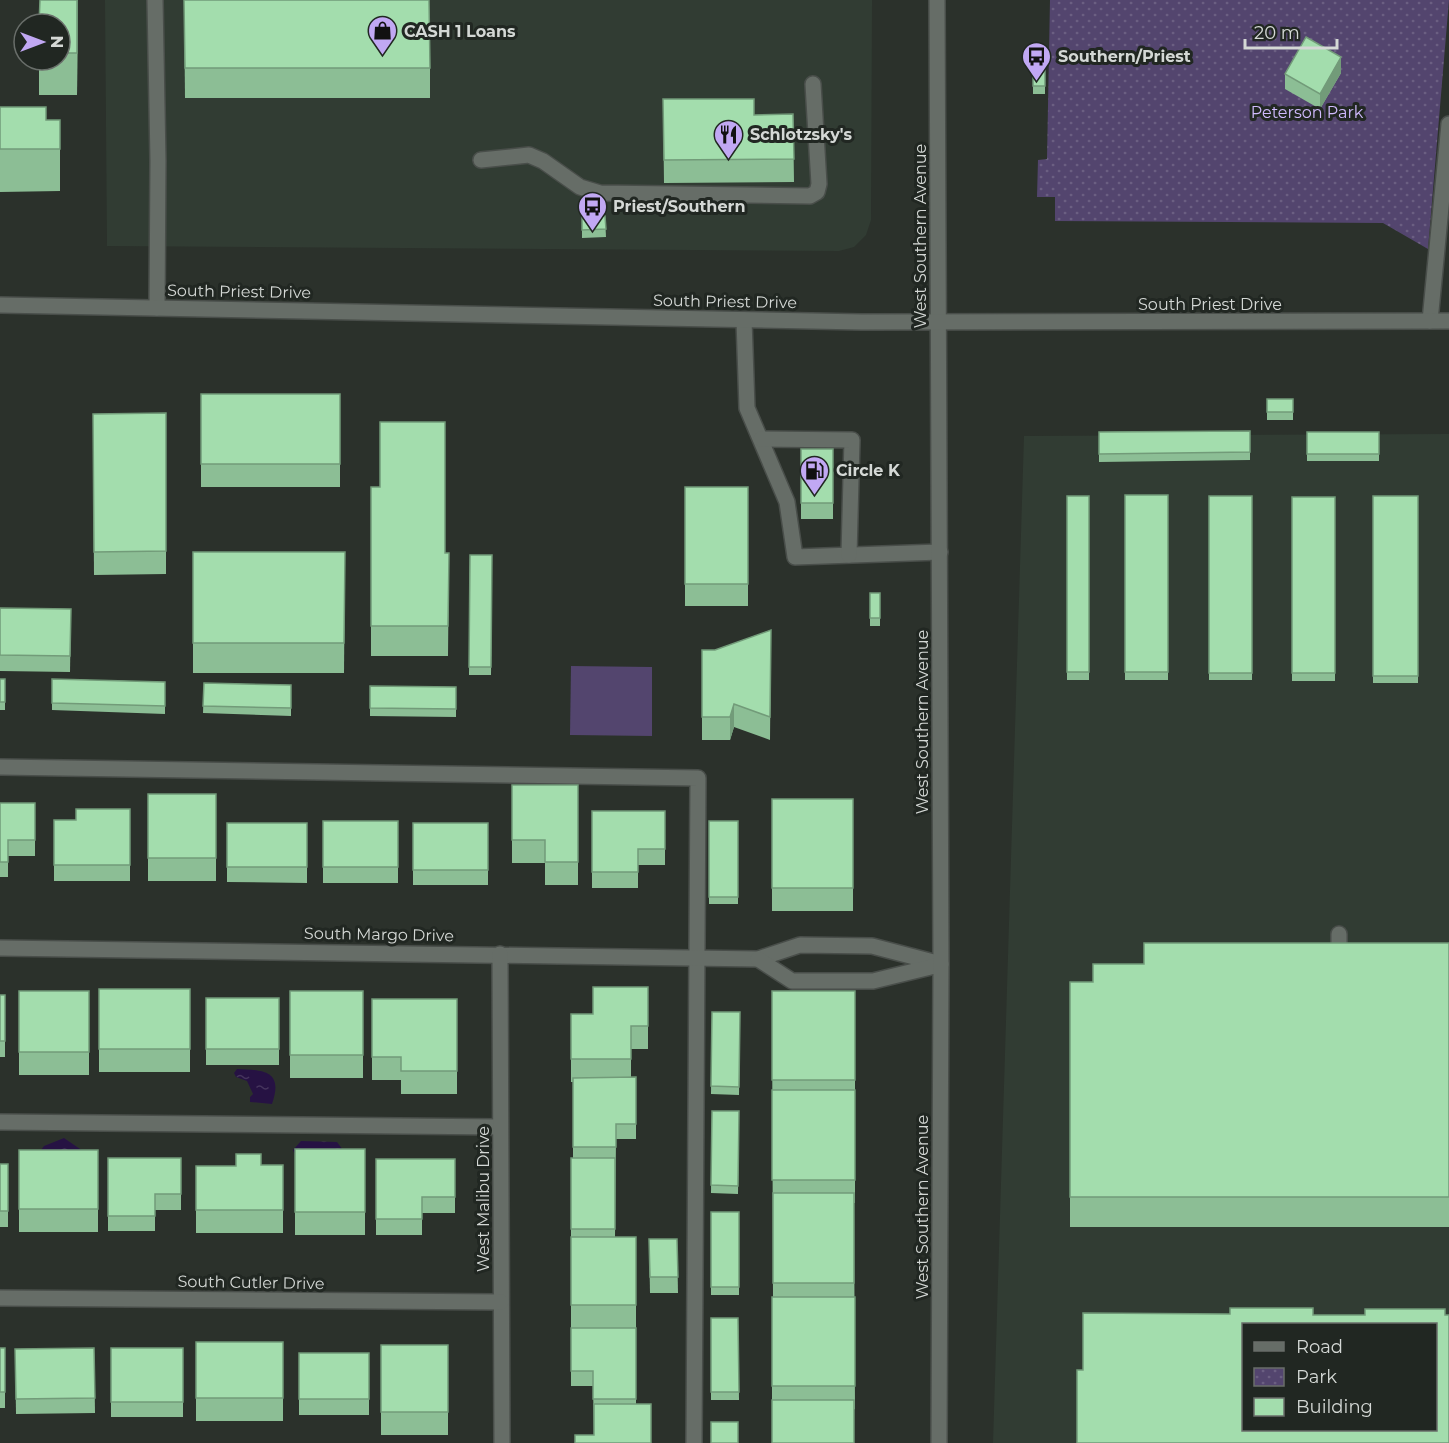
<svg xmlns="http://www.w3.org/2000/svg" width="1449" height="1443" viewBox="0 0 1449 1443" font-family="Montserrat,sans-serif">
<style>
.built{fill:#313c33;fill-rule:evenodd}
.grass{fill:#53456e}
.park{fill:url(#park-dots)}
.water{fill:url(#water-ripples)}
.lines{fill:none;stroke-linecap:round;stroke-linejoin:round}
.service-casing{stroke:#494e4a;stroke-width:18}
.minor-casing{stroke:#494e4a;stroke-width:18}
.secondary-casing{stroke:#494e4a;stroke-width:18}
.service{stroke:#666d67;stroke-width:15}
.minor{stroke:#666d67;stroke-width:15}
.secondary{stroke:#666d67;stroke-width:15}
.wall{fill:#8cbe95}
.shaded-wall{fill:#729b79}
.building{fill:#a3ddad;stroke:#729b79;stroke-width:1.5;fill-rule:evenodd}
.labels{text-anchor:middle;stroke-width:6;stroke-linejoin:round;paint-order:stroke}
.poi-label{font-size:16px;font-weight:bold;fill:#d4d8d5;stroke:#212722;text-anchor:start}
.park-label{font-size:16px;fill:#d1bbfe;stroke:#212722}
.street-label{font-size:16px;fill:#d4d8d5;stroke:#212722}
</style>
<defs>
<pattern id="park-dots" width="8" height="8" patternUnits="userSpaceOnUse" patternTransform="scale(1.5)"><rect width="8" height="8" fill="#53456e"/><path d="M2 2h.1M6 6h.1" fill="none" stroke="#6b5f82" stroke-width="1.8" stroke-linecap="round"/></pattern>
<pattern id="water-ripples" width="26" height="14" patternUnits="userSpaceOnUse" patternTransform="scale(1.5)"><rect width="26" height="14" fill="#261243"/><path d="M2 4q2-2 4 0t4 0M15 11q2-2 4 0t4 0" fill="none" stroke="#45345d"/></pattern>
</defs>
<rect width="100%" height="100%" fill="#2b312b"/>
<!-- built -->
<g class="built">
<polygon points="105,0 872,0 871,220 866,235 854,247 839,251 107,246"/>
<path d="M1449,434V1443H993L1024,436ZM1244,1324H1436V1430H1244Z"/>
</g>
<!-- grass -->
<polygon class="grass" points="571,666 652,667 652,736 570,735"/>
<!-- park -->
<polygon class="park" points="1050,0 1449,0 1428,249 1383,223 1055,221 1055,197 1037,197 1038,160 1047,159"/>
<!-- water -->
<g class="water">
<path d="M237,1069C263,1070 284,1070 272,1104L250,1102V1097L253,1094L247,1081L236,1077L234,1073Z"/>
<polygon points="64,1138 83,1151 38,1154 44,1146"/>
<polygon points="301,1141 337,1142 343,1150 296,1158 293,1150"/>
</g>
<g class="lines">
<defs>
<g id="service">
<polyline points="155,0 158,161 157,308"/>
<polyline points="481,160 529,155 543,161 580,187 600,193 810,196 817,192 819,184 813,84"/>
<polyline points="744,320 747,408 787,502 795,557 940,552"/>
<polyline points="1430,321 1449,124"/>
<polyline points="761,439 852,440 849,555"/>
<polyline points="0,767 698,778 694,1443"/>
<polyline points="1339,964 1339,934"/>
<polyline points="0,1122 500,1127"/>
</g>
<g id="minor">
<polyline points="0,948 758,959 800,945 872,946 941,964"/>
<polyline points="500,954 502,1443"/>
<polyline points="758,959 792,981 873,981 939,965"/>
<polyline points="0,1298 501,1302"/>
</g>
<g id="secondary">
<polyline points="937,0 941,964 939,1443"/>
<polyline points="0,305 862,322 1449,321"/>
</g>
</defs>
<!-- service casing -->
<use href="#service" class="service-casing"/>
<!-- minor casing -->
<use href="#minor" class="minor-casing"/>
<!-- secondary casing -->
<use href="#secondary" class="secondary-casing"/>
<!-- service -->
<use href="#service" class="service"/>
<!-- minor -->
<use href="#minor" class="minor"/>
<!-- secondary -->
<use href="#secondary" class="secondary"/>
</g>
<!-- wall -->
<g class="wall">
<polygon points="78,0 77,95 39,95 39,60 60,60 60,24"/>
<polygon points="184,0 430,68 430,98 185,98"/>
<polygon points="1033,61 1045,62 1045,94 1033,94"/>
<polygon points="1341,73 1320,109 1285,89 1285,74"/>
<polygon points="663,99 754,115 793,114 794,182 664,183"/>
<polygon points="0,107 46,120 60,120 60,191 0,192"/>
<polygon points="582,216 605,216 606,237 582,238"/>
<rect x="201" y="394" width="139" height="93"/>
<rect x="1267" y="399" width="26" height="21"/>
<polygon points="166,413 166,574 94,575 93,414"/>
<polygon points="1250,431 1250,460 1099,462 1099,432"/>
<rect x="1307" y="432" width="72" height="29"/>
<rect x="801" y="449" width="32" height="70"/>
<polygon points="371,487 445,553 449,553 448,656 371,656"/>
<rect x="685" y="487" width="63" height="119"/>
<rect x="1125" y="495" width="43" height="185"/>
<rect x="1067" y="496" width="22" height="184"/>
<rect x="1209" y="496" width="43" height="184"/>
<rect x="1373" y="496" width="45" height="187"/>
<rect x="1292" y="497" width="43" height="184"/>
<polygon points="193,552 345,552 344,673 193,673"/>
<polygon points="470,555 492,555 491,675 469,675"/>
<rect x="870" y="593" width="10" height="33"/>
<polygon points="0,608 71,609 70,672 0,671"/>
<polygon points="771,630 770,740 734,727 730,740 702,740 702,650 715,650"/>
<rect x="0" y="679" width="5" height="31"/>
<polygon points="52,679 165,682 165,714 52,710"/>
<polygon points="204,683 291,685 291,716 203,713"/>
<polygon points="370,686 456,687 456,717 370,716"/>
<polygon points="512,785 578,785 578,885 545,885 545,863 512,863"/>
<rect x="148" y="794" width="68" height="87"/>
<rect x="772" y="799" width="81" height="112"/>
<polygon points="0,803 35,803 35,856 8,856 8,877 0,877"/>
<polygon points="130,809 130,881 54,881 54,820 76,820"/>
<polygon points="592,811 665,811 665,865 638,865 638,888 592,888"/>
<rect x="323" y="821" width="75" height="62"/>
<rect x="709" y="821" width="29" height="83"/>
<polygon points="227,823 307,823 307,883 227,882"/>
<rect x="413" y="823" width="75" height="62"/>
<polygon points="1449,943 1449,1227 1070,1227 1070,982 1093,982 1144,964"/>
<polygon points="648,987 648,1049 631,1049 631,1077 636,1077 636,1139 616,1139 615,1237 636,1237 636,1328 571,1328 571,1158 573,1158 573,1082 571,1082 571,1014 593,1014"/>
<rect x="99" y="989" width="91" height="83"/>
<rect x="19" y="991" width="70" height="84"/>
<rect x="290" y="991" width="73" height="87"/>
<polygon points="772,991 855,991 855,1203 854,1203 855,1409 772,1443 772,1297 773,1297"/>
<rect x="0" y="995" width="5" height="62"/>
<rect x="206" y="998" width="73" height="67"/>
<polygon points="372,999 457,999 457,1094 401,1094 401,1080 372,1080"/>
<polygon points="712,1012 740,1012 739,1095 711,1094"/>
<polygon points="712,1111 739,1111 738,1194 711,1193"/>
<rect x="295" y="1149" width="70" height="86"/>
<rect x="19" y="1150" width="79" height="82"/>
<polygon points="108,1158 181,1158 181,1210 155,1210 155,1231 108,1231"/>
<polygon points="376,1159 455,1159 455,1213 422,1213 422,1235 376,1235"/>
<rect x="0" y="1164" width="8" height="63"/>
<polygon points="261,1165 283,1165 283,1233 196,1233 196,1166 236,1166"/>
<rect x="711" y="1212" width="28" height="83"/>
<polygon points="649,1239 677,1239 678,1293 650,1293"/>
<polygon points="711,1318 738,1318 739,1400 711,1400"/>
<polygon points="571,1328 636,1328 636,1404 594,1435 593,1386 571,1386"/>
<rect x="196" y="1342" width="87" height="79"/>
<rect x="381" y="1345" width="67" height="90"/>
<rect x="0" y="1348" width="5" height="60"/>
<polygon points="94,1348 95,1413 16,1414 15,1349"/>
<rect x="111" y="1348" width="72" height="69"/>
<rect x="299" y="1353" width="70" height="62"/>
</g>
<!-- shaded-wall -->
<g class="shaded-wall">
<polygon points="77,0 78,0 77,95"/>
<polygon points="1341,57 1341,73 1320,109 1320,94"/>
<polygon points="734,704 734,727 730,740 730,717"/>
</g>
<!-- building -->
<g class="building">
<polygon points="40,0 77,0 77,53 60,53 60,24 39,24"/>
<polygon points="184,0 429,0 430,68 185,68"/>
<polygon points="1306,37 1341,57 1320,94 1285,74"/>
<polygon points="1033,61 1045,62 1045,86 1033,86"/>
<polygon points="663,99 754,99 754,115 793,114 794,159 664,160"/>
<polygon points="0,107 46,107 46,120 60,120 60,149 0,149"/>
<polygon points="582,216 605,216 606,229 582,230"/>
<rect x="201" y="394" width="139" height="70"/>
<rect x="1267" y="399" width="26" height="13"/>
<polygon points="166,413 166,551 94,552 93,414"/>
<polygon points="380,422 445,422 445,553 449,553 448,626 371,626 371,487 380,487"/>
<polygon points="1250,431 1250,452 1099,454 1099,432"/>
<rect x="1307" y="432" width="72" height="22"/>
<rect x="801" y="449" width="32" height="54"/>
<rect x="685" y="487" width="63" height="97"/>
<rect x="1125" y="495" width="43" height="177"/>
<rect x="1067" y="496" width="22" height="176"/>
<rect x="1209" y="496" width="43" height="177"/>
<rect x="1373" y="496" width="45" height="180"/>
<rect x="1292" y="497" width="43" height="176"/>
<polygon points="193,552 345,552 344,643 193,643"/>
<polygon points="470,555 492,555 491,667 469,667"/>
<rect x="870" y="593" width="10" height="25"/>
<polygon points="0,608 71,609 70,656 0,655"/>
<polygon points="771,630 770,717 734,704 730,717 702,717 702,650 715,650"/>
<rect x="0" y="679" width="5" height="23"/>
<polygon points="52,679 165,682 165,706 52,703"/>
<polygon points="204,683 291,685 291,708 203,706"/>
<polygon points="370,686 456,687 456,709 370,708"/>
<polygon points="512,785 578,785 578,862 545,862 545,840 512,840"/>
<rect x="148" y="794" width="68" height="64"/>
<rect x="772" y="799" width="81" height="89"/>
<polygon points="0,803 35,803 35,840 8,840 8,862 0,862"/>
<polygon points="76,809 130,809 130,865 54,865 54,820 76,820"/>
<polygon points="592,811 665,811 665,849 638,849 638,872 592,872"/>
<rect x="323" y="821" width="75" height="46"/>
<rect x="709" y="821" width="29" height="76"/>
<rect x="227" y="823" width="80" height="44"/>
<rect x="413" y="823" width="75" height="47"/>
<polygon points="1144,943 1449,943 1449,1197 1070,1197 1070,982 1093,982 1093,964 1144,964"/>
<polygon points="593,987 648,987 648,1026 631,1026 631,1059 571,1059 571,1014 593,1014"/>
<rect x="99" y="989" width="91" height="60"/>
<rect x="19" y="991" width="70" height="61"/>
<rect x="290" y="991" width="73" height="64"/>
<rect x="772" y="991" width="83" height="89"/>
<rect x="0" y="995" width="5" height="46"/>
<rect x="206" y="998" width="73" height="51"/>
<polygon points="372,999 457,999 457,1071 401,1071 401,1057 372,1057"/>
<polygon points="712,1012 740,1012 739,1087 711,1086"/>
<polygon points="636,1077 636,1124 616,1124 616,1147 573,1147 573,1078"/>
<rect x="772" y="1090" width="83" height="90"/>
<polygon points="712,1111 739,1111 738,1186 711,1185"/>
<rect x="295" y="1149" width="70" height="63"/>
<rect x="19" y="1150" width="79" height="59"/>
<polygon points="236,1154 261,1154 261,1165 283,1165 283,1210 196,1210 196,1166 236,1166"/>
<polygon points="108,1158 181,1158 181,1194 155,1194 155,1216 108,1216"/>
<rect x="571" y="1158" width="44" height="71"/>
<polygon points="376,1159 455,1159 455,1197 422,1197 422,1219 376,1219"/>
<rect x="0" y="1164" width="8" height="47"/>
<rect x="773" y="1193" width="81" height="90"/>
<rect x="711" y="1212" width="28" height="75"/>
<rect x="571" y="1237" width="65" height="68"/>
<polygon points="649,1239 677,1239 678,1277 650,1277"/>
<rect x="772" y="1297" width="83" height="89"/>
<path d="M1230,1308H1313V1315H1365V1309H1445V1315H1449V1443H1077V1370H1083V1313L1230,1314ZM1244,1324H1436V1430H1244Z"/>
<polygon points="711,1318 738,1318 739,1392 711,1392"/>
<polygon points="571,1328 636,1328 636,1399 593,1399 593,1371 571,1371"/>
<rect x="196" y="1342" width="87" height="56"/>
<rect x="381" y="1345" width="67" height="67"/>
<rect x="0" y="1348" width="5" height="44"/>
<polygon points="94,1348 95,1398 16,1399 15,1349"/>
<rect x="111" y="1348" width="72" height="54"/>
<rect x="299" y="1353" width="70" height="46"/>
<rect x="772" y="1400" width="82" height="43"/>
<polygon points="594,1404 651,1404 651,1443 575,1443 575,1435 594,1435"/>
<rect x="711" y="1422" width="27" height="21"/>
</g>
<!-- icons -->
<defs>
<symbol id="shop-pin" viewBox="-11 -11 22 30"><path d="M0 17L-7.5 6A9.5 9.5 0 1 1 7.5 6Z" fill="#c1a8f3" stroke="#212722"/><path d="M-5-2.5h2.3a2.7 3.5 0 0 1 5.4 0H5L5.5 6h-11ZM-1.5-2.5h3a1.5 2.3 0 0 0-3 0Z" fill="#111"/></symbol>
<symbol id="bus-pin" viewBox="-11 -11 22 30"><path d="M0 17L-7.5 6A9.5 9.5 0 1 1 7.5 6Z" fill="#c1a8f3" stroke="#212722"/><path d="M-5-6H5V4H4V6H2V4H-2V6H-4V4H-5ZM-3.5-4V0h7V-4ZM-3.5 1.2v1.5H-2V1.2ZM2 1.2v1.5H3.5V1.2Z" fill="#111"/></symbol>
<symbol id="restaurant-pin" viewBox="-11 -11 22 30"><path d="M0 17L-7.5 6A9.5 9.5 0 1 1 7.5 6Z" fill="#c1a8f3" stroke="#212722"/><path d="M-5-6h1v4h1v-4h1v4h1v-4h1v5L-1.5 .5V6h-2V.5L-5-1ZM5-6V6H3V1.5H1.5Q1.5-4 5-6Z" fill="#111"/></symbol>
<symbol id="fuel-pin" viewBox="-11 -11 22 30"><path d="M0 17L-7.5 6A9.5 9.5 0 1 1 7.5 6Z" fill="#c1a8f3" stroke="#212722"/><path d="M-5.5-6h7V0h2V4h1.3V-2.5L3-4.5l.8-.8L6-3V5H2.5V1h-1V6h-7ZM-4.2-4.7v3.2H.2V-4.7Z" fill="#111"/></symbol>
</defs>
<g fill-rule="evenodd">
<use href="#shop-pin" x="366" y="14" width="33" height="45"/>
<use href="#bus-pin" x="1020" y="40" width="33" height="45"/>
<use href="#restaurant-pin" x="712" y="118" width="33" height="45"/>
<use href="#bus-pin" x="576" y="190" width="33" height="45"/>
<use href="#fuel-pin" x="798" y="454" width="33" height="45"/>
</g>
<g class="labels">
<!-- poi labels -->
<g class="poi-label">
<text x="404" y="37">CASH 1 Loans</text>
<text x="1058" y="62">Southern/Priest</text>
<text x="750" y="140">Schlotzsky's</text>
<text x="613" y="212">Priest/Southern</text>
<text x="836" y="476">Circle K</text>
</g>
<!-- park labels -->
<g class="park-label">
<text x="1307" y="118">Peterson Park</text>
</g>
<!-- street labels -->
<g class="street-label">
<text transform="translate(920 236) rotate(-90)" y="6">West Southern Avenue</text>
<text transform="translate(239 291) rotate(1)" y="6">South Priest Drive</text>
<text transform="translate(725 301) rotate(1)" y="6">South Priest Drive</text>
<text x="1210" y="310">South Priest Drive</text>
<text transform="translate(922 722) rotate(-90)" y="6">West Southern Avenue</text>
<text transform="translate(379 934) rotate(1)" y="6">South Margo Drive</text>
<text transform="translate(483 1199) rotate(-90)" y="6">West Malibu Drive</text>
<text transform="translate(922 1207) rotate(-90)" y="6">West Southern Avenue</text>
<text transform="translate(251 1282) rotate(1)" y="6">South Cutler Drive</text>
</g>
</g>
<!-- legend -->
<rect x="1242" y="1323" width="195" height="108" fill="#212722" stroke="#696e6a" stroke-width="1.5"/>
<rect x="1254" y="1342" width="30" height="9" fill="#666d67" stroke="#696e6a" stroke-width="1.5"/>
<text x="1296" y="1353" font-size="18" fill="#d4d8d5">Road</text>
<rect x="1254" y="1368" width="30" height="18" fill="url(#park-dots)" stroke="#696e6a" stroke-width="1.5"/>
<text x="1296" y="1383" font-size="18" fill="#d4d8d5">Park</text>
<rect x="1254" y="1398" width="30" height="18" fill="#a3ddad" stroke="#696e6a" stroke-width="1.5"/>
<text x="1296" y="1413" font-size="18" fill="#d4d8d5">Building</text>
<!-- north arrow -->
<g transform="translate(42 42) rotate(90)"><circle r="28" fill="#212722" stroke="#696e6a" stroke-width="1.5"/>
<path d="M0-4.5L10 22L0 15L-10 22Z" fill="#c1a8f3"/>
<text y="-9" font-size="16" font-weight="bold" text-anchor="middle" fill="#d4d8d5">N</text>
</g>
<!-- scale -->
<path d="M1245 39v9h92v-9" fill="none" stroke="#d4d8d5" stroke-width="3"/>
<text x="1254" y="39" font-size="18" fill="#d4d8d5" stroke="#212722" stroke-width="4.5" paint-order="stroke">20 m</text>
</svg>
